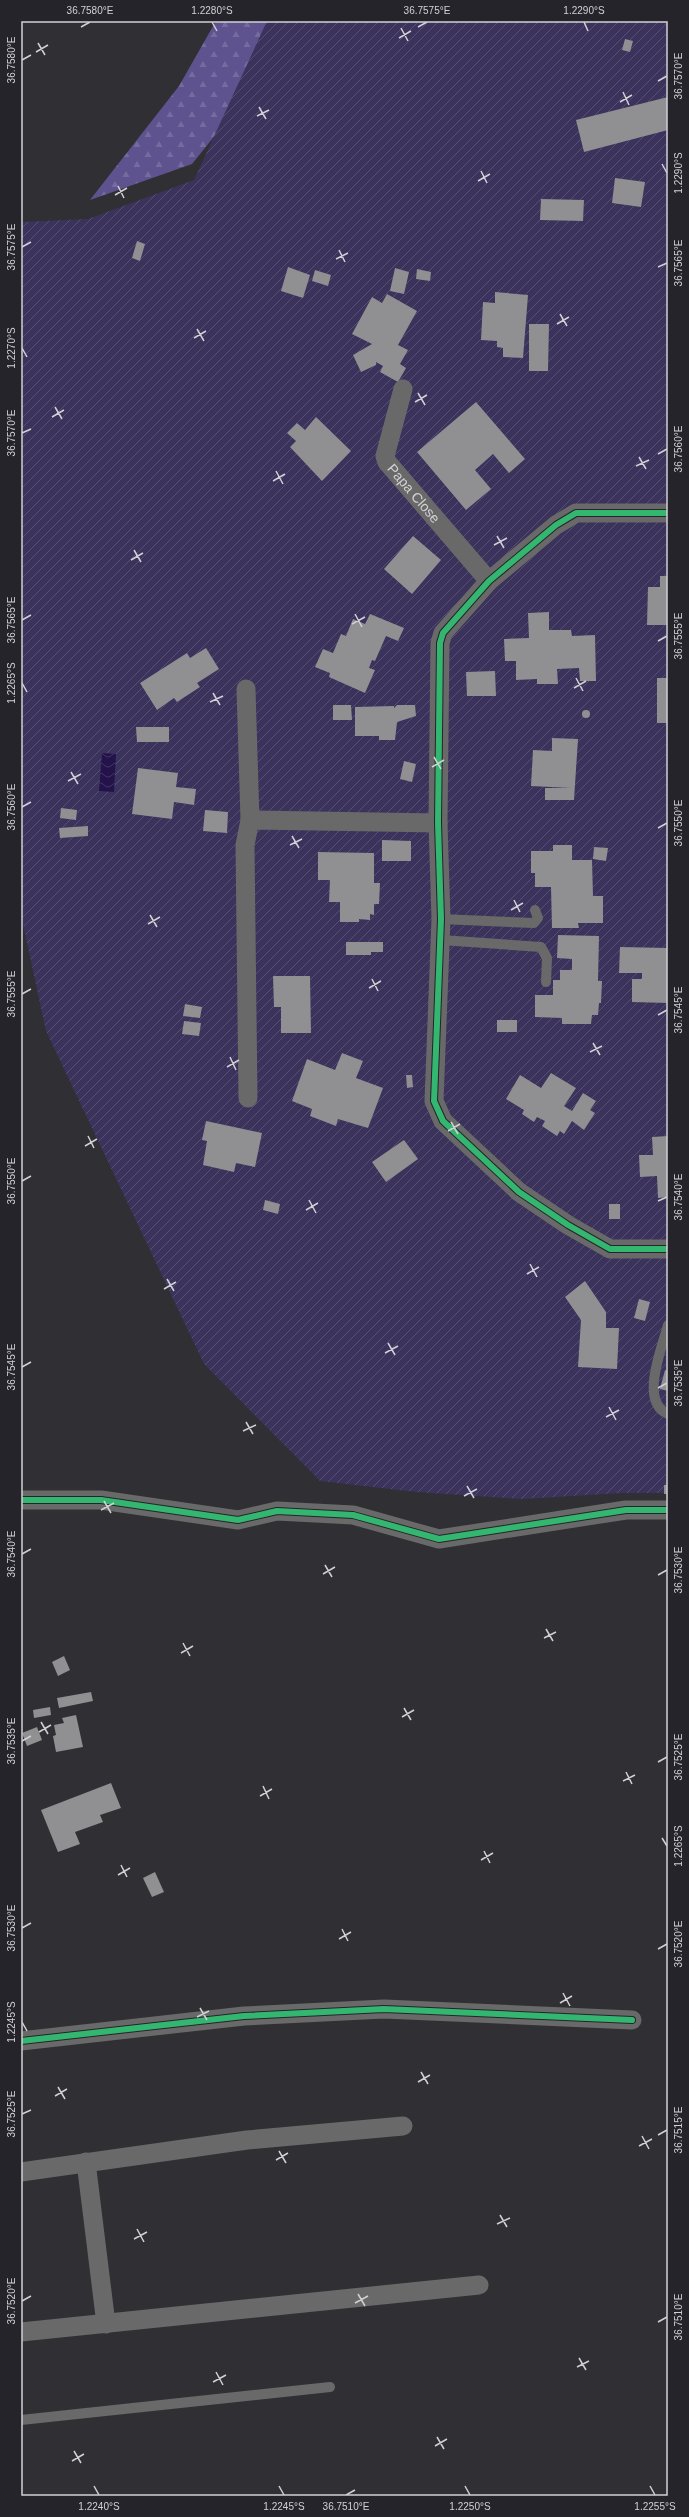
<svg xmlns="http://www.w3.org/2000/svg" width="689" height="2517" viewBox="0 0 689 2517" font-family="Arial,sans-serif">
<style>
.forest{fill:url(#forest-firs)}
.garden{fill:url(#garden-furrows)}
.water{fill:url(#water-waves)}
.building{fill:#908f92}
.lines{fill:none;stroke-linecap:round;stroke-linejoin:round}
.service{stroke:#696969;stroke-width:10}
.minor{stroke:#696969;stroke-width:19}
.cycleway-casing{stroke:#25242a;stroke-width:8}
.cycleway{stroke:#33b770;stroke-width:6}
.ticks{fill:none;stroke:#d1d1d5;stroke-width:1.5}
.labels{text-anchor:middle;stroke-width:4;stroke-linejoin:round;paint-order:stroke}
.street-label{font-size:14px;fill:#d1d1d5;stroke:#25242a}
.neatline{fill:none;stroke:#d1d1d5;stroke-width:1.5}
.ticks-label{font-size:10px;text-anchor:middle;fill:#d1d1d5}
</style>
<defs>
<pattern id="forest-firs" width="22" height="20" patternUnits="userSpaceOnUse"><rect width="22" height="20" fill="#5e538f"/><path d="M5 1l3.5 6h-7zM16 11l3.5 6h-7z" fill="#746b9e"/></pattern>
<pattern id="garden-furrows" width="10" height="10" patternUnits="userSpaceOnUse"><rect width="10" height="10" fill="#3b335c"/><path d="M-1 1l2-2M0 10L10 0M9 11l2-2" fill="none" stroke="#565072"/></pattern>
<pattern id="water-waves" width="16" height="10" patternUnits="userSpaceOnUse"><rect width="16" height="10" fill="#24124b"/><path d="M0 5q4-4 8 0t8 0" fill="none" stroke="#433364"/></pattern>
</defs>
<rect width="100%" height="100%" fill="#302f33"/>
<!-- forest -->
<polygon class="forest" points="216,21 307,21 192,164 90,200 179,86"/>
<!-- garden -->
<polygon class="garden" points="267,21 668,21 668,1493 621,1493 522,1499 416,1492 320,1481 204,1364 46,1031 21,915 21,222 88,219 194,180"/>
<!-- water -->
<polygon class="water" points="102,753 116,754 114,792 99,791"/>
<!-- building -->
<g class="building">
<polygon points="625,39 633,41 630,52 622,50"/>
<polygon points="668,97 668,130 584,152 576,120"/>
<polygon points="615,178 645,182 641,207 612,203"/>
<polygon points="541,199 584,200 583,221 540,220"/>
<polygon points="137,241 145,244 140,261 132,258"/>
<polygon points="288,267 310,275 303,298 281,291"/>
<polygon points="395,268 409,272 404,294 390,291"/>
<polygon points="417,269 431,272 430,281 416,279"/>
<polygon points="315,270 331,275 328,286 312,281"/>
<polygon points="495,292 528,295 523,358 503,357 503,348 497,347 497,341 481,340 483,302 495,303"/>
<polygon points="387,294 417,311 398,345 408,350 400,364 406,368 398,382 380,372 383,366 376,362 376,365 361,372 353,355 372,344 352,334 372,297 382,303"/>
<polygon points="529,324 549,324 548,371 529,371"/>
<polygon points="476,402 525,459 509,473 493,454 475,470 491,489 466,510 417,452"/>
<polygon points="316,417 351,451 322,481 290,447 296,441 287,433 297,423 305,430"/>
<polygon points="413,536 441,560 412,594 384,569"/>
<polygon points="660,576 668,576 668,625 647,625 648,587 660,587"/>
<polygon points="549,612 549,630 571,630 572,636 595,635 596,681 580,681 579,668 557,669 558,684 537,684 537,679 516,680 516,661 505,661 504,639 529,638 528,613"/>
<polygon points="370,614 404,628 398,641 386,636 375,661 372,660 369,668 375,670 365,693 329,677 330,673 315,667 323,649 333,653 341,634 346,636 353,619 365,624"/>
<polygon points="206,648 219,669 197,683 200,687 177,702 174,698 157,710 140,683 187,653 190,658"/>
<polygon points="495,671 496,696 467,696 466,672"/>
<rect x="657" y="678" width="11" height="45"/>
<polygon points="333,705 351,705 352,720 333,720"/>
<polygon points="397,705 415,705 416,716 397,722 395,740 379,740 379,736 355,736 355,707 394,706 394,708"/>
<circle cx="586" cy="714" r="4"/>
<polygon points="136,727 169,727 169,742 137,742"/>
<polygon points="552,738 578,739 574,800 545,800 545,788 570,788 531,786 533,750 552,751"/>
<polygon points="404,761 416,764 412,782 400,779"/>
<polygon points="138,768 178,773 176,787 196,789 194,805 174,802 172,819 132,814"/>
<polygon points="61,808 77,810 76,820 60,818"/>
<polygon points="205,810 228,812 227,833 203,831"/>
<polygon points="88,826 88,836 60,838 59,828"/>
<polygon points="382,840 411,841 411,861 382,861"/>
<polygon points="553,845 572,845 572,860 592,860 593,896 603,896 603,923 578,923 579,928 552,928 551,887 535,887 535,873 531,873 531,851 553,851"/>
<polygon points="594,847 608,848 606,861 593,859"/>
<polygon points="318,852 374,853 374,883 380,883 379,904 374,904 374,915 370,914 370,920 359,919 359,922 340,922 340,902 329,902 330,880 318,880"/>
<polygon points="558,935 599,936 598,981 602,981 601,1003 599,1003 598,1015 592,1015 591,1024 562,1024 562,1018 535,1017 535,995 553,995 553,980 560,980 560,970 572,970 572,959 557,958"/>
<polygon points="346,942 383,942 383,952 371,952 371,955 346,955"/>
<polygon points="620,947 668,948 668,1003 632,1002 632,979 642,979 642,973 619,973"/>
<polygon points="273,976 310,976 311,1033 281,1033 281,1007 274,1007"/>
<polygon points="185,1004 202,1007 200,1018 183,1016"/>
<rect x="497" y="1020" width="20" height="12"/>
<polygon points="184,1021 201,1023 199,1036 182,1034"/>
<polygon points="342,1053 363,1061 356,1078 383,1088 368,1128 338,1119 336,1126 310,1116 312,1109 292,1101 307,1059 335,1070"/>
<polygon points="551,1073 576,1088 564,1106 572,1111 583,1093 596,1101 590,1110 595,1113 584,1130 572,1121 564,1134 560,1131 557,1136 542,1126 545,1121 537,1117 534,1122 522,1114 524,1110 506,1099 520,1075 541,1088"/>
<polygon points="406,1075 412,1075 413,1087 407,1088"/>
<polygon points="206,1121 262,1133 255,1167 236,1163 234,1172 203,1165 207,1141 202,1140"/>
<polygon points="668,1136 668,1197 658,1198 657,1176 640,1177 639,1155 653,1155 652,1137"/>
<polygon points="404,1140 418,1159 386,1182 372,1162"/>
<polygon points="265,1200 280,1204 278,1214 263,1210"/>
<rect x="609" y="1204" width="11" height="15"/>
<polygon points="585,1281 606,1312 606,1328 619,1328 617,1369 578,1367 581,1320 565,1297"/>
<polygon points="639,1299 650,1302 645,1321 634,1318"/>
<polygon points="665,1370 668,1371 668,1391 660,1389"/>
<rect x="664" y="1485" width="4" height="9"/>
<polygon points="64,1656 70,1670 58,1676 52,1662"/>
<polygon points="91,1692 93,1701 59,1708 57,1698"/>
<polygon points="50,1707 51,1715 34,1718 33,1710"/>
<polygon points="76,1715 83,1747 56,1752 53,1736 56,1735 54,1725 64,1723 62,1718"/>
<polygon points="37,1727 42,1740 27,1746 22,1733"/>
<polygon points="111,1783 121,1808 100,1815 103,1822 75,1832 80,1844 58,1852 41,1810"/>
<polygon points="155,1872 164,1892 152,1897 143,1878"/>
</g>
<g class="lines">
<!-- service -->
<g class="service">
<polyline points="441,919 534,923 538,918 535,910"/>
<polyline points="441,940 541,947 547,958 546,982"/>
<path d="M668,1325C662,1348 639,1402 668,1414"/>
<polyline points="21,2420 330,2387"/>
</g>
<!-- minor -->
<g class="minor">
<path id="s1" d="M403,389L385,456L387,462L489,581"/>
<polyline points="668,513 576,513 556,525 489,581 443,633 440,643 438,823 441,919 434,1101 443,1121 519,1192 568,1225 610,1249 668,1249"/>
<polyline points="246,689 250,820"/>
<polyline points="248,1098 245,845 250,820 438,823"/>
<polyline points="21,1500 101,1500 238,1520 277,1511 353,1515 439,1539 626,1510 668,1510"/>
<polyline points="21,2041 244,2016 384,2009 632,2020"/>
<polyline points="86,2162 106,2324"/>
<polyline points="21,2172 247,2140 403,2126"/>
<polyline points="21,2332 479,2285"/>
</g>
<defs>
<g id="cycleway">
<polyline points="668,513 576,513 556,525 489,581 443,633 440,643 438,823 441,919 434,1101 443,1121 519,1192 568,1225 610,1249 668,1249"/>
<polyline points="21,1500 101,1500 238,1520 277,1511 353,1515 439,1539 626,1510 668,1510"/>
<polyline points="21,2041 244,2016 384,2009 632,2020"/>
</g>
</defs>
<!-- cycleway casing -->
<use href="#cycleway" class="cycleway-casing"/>
<!-- cycleway -->
<use href="#cycleway" class="cycleway"/>
</g>
<!-- ticks -->
<path class="ticks" d="M212,22L217,31M584,22L588,31M81,27L90,22M418,27L427,22M401,28L408,41M399,38L411,31M38,43L45,55M36,52L48,45M22,60L31,55M658,81L667,76M623,92L629,105M620,102L632,95M259,107L266,119M257,116L269,110M662,164L667,173M481,171L487,183M478,181L490,174M118,186L124,198M115,195L127,188M22,247L31,242M339,250L345,262M336,259L348,253M658,267L667,263M560,314L567,326M557,324L569,317M197,329L204,341M194,338L206,331M22,348L27,357M418,393L425,405M415,402L427,395M55,407L62,419M52,417L64,410M22,433L31,429M658,454L667,449M639,457L646,469M636,466L649,460M276,471L283,484M273,481L285,474M497,536L504,548M494,545L507,538M134,550L141,562M131,560L143,553M355,614L362,627M22,620L31,615M352,624L365,617M658,641L667,636M576,678L583,691M22,683L27,692M574,688L586,681M213,693L220,705M210,702L223,696M434,757L441,769M432,767L444,760M71,772L78,784M68,781L81,774M22,807L31,802M658,828L667,823M292,836L299,848M290,845L302,839M514,900L520,912M511,910L523,903M150,915L157,927M148,924L160,917M372,979L378,991M369,988L381,981M22,994L31,989M658,1015L667,1010M593,1043L600,1055M590,1052L602,1046M230,1057L236,1070M227,1067L239,1060M451,1122L458,1134M448,1131L460,1124M88,1136L94,1148M85,1146L97,1139M22,1181L31,1176M309,1200L316,1213M658,1201L667,1197M306,1210L318,1203M530,1264L537,1277M527,1274L539,1267M167,1279L174,1291M164,1289L176,1282M388,1343L395,1355M385,1353L398,1346M22,1367L31,1362M658,1388L667,1383M609,1407L616,1420M606,1417L619,1410M246,1422L253,1434M243,1431L256,1425M467,1486L474,1498M464,1496L477,1489M104,1501L111,1513M101,1510L114,1503M22,1554L31,1549M325,1565L332,1577M323,1574L335,1567M658,1575L667,1570M546,1629L553,1641M544,1638L556,1632M183,1643L190,1656M181,1653L193,1646M404,1708L411,1720M402,1717L414,1710M41,1722L48,1734M39,1732L51,1725M22,1741L31,1736M658,1762L667,1757M626,1772L632,1784M623,1781L635,1775M263,1786L269,1799M260,1796L272,1789M662,1838L667,1846M484,1851L490,1863M481,1860L493,1853M121,1865L127,1877M118,1875L130,1868M22,1928L31,1923M342,1929L348,1941M339,1939L351,1932M658,1949L667,1944M563,1993L570,2006M560,2003L572,1996M200,2008L207,2020M197,2017L209,2011M22,2022L27,2031M421,2072L428,2084M418,2082L430,2075M58,2087L65,2099M55,2096L67,2089M22,2114L31,2110M658,2135L667,2130M642,2136L649,2149M639,2146L652,2139M279,2151L286,2163M276,2160L288,2153M500,2215L507,2227M497,2224L510,2218M137,2229L144,2242M134,2239L147,2232M358,2294L365,2306M22,2301L31,2296M355,2303L368,2296M658,2322L667,2317M579,2358L586,2370M577,2367L589,2361M216,2372L223,2385M213,2382L226,2375M437,2437L444,2449M435,2446L447,2439M74,2451L81,2463M72,2461L84,2454M94,2486L99,2495M279,2486L284,2495M465,2486L470,2495M650,2486L655,2495M346,2495L355,2490"/>
<g class="labels">
<!-- street labels -->
<g class="street-label">
<text dy="5" stroke="none"><textPath href="#s1" startOffset="117">Papa Close</textPath></text>
</g>
</g>
<!-- border -->
<rect width="689" height="2517" fill="none" stroke="#25242a" stroke-width="44"/>
<rect x="22" y="22" width="645" height="2473" class="neatline"/>
<g class="ticks-label">
<text x="90" y="14">36.7580°E</text>
<text x="212" y="14">1.2280°S</text>
<text x="427" y="14">36.7575°E</text>
<text x="584" y="14">1.2290°S</text>
<text transform="translate(11 60) rotate(-90)" y="4">36.7580°E</text>
<text transform="translate(678 76) rotate(-90)" y="4">36.7570°E</text>
<text transform="translate(678 173) rotate(-90)" y="4">1.2290°S</text>
<text transform="translate(11 247) rotate(-90)" y="4">36.7575°E</text>
<text transform="translate(678 263) rotate(-90)" y="4">36.7565°E</text>
<text transform="translate(11 348) rotate(-90)" y="4">1.2270°S</text>
<text transform="translate(11 433) rotate(-90)" y="4">36.7570°E</text>
<text transform="translate(678 449) rotate(-90)" y="4">36.7560°E</text>
<text transform="translate(11 620) rotate(-90)" y="4">36.7565°E</text>
<text transform="translate(678 636) rotate(-90)" y="4">36.7555°E</text>
<text transform="translate(11 683) rotate(-90)" y="4">1.2265°S</text>
<text transform="translate(11 807) rotate(-90)" y="4">36.7560°E</text>
<text transform="translate(678 823) rotate(-90)" y="4">36.7550°E</text>
<text transform="translate(11 994) rotate(-90)" y="4">36.7555°E</text>
<text transform="translate(678 1010) rotate(-90)" y="4">36.7545°E</text>
<text transform="translate(11 1181) rotate(-90)" y="4">36.7550°E</text>
<text transform="translate(678 1197) rotate(-90)" y="4">36.7540°E</text>
<text transform="translate(11 1367) rotate(-90)" y="4">36.7545°E</text>
<text transform="translate(678 1383) rotate(-90)" y="4">36.7535°E</text>
<text transform="translate(11 1554) rotate(-90)" y="4">36.7540°E</text>
<text transform="translate(678 1570) rotate(-90)" y="4">36.7530°E</text>
<text transform="translate(11 1741) rotate(-90)" y="4">36.7535°E</text>
<text transform="translate(678 1757) rotate(-90)" y="4">36.7525°E</text>
<text transform="translate(678 1846) rotate(-90)" y="4">1.2265°S</text>
<text transform="translate(11 1928) rotate(-90)" y="4">36.7530°E</text>
<text transform="translate(678 1944) rotate(-90)" y="4">36.7520°E</text>
<text transform="translate(11 2022) rotate(-90)" y="4">1.2245°S</text>
<text transform="translate(11 2114) rotate(-90)" y="4">36.7525°E</text>
<text transform="translate(678 2130) rotate(-90)" y="4">36.7515°E</text>
<text transform="translate(11 2301) rotate(-90)" y="4">36.7520°E</text>
<text transform="translate(678 2317) rotate(-90)" y="4">36.7510°E</text>
<text x="99" y="2510">1.2240°S</text>
<text x="284" y="2510">1.2245°S</text>
<text x="346" y="2510">36.7510°E</text>
<text x="470" y="2510">1.2250°S</text>
<text x="655" y="2510">1.2255°S</text>
</g>
</svg>
